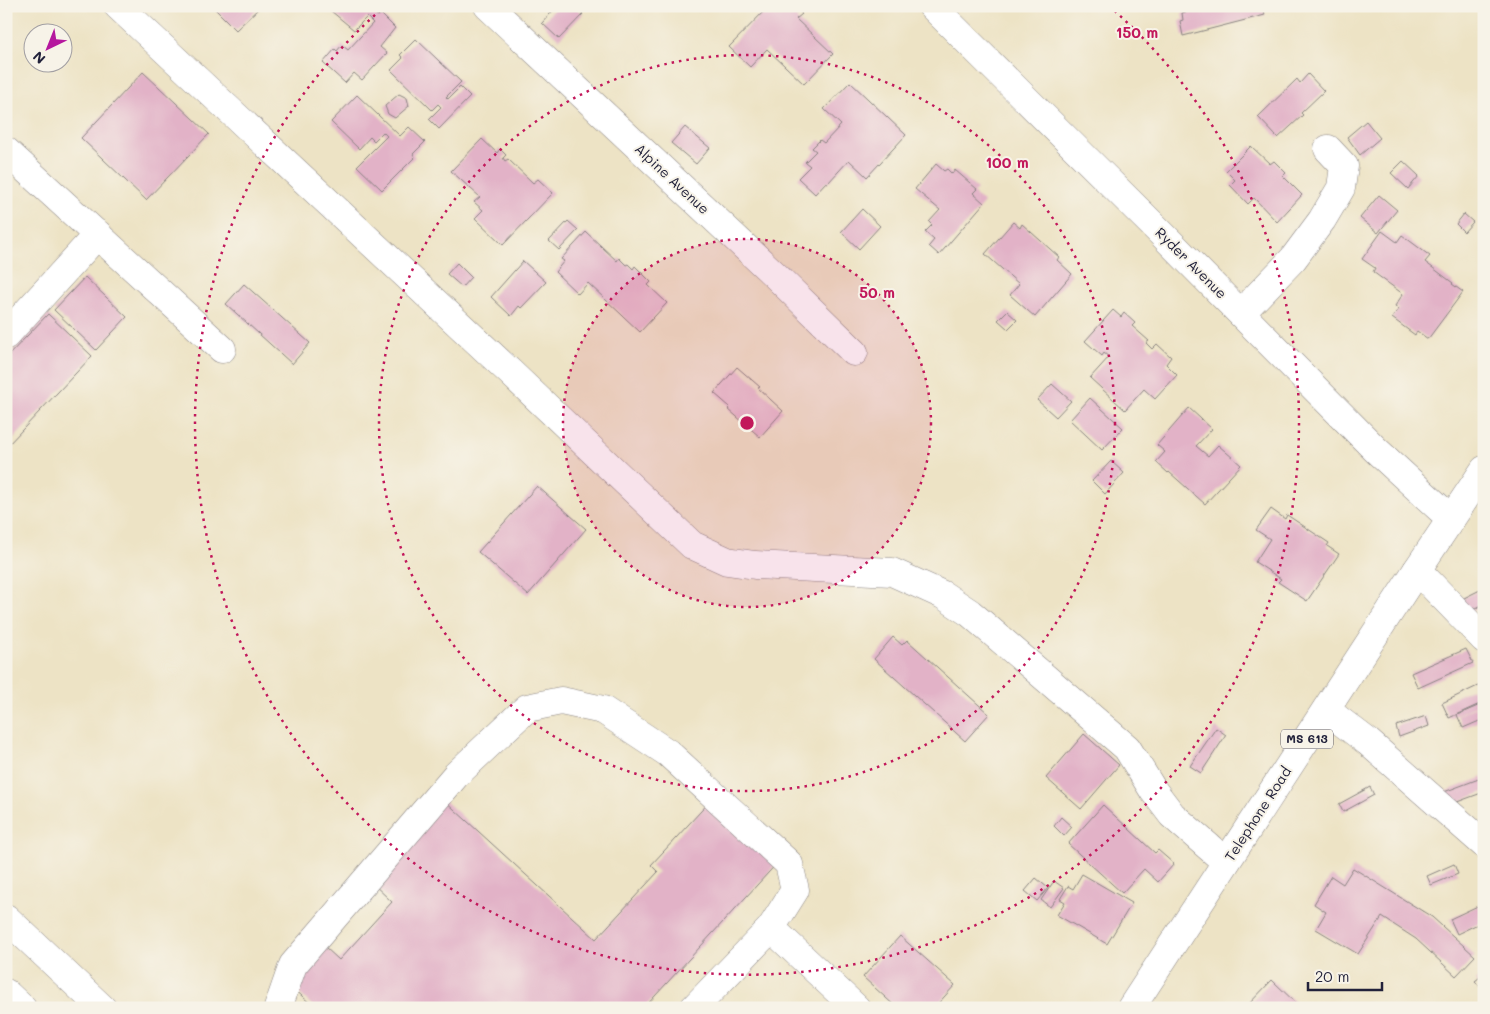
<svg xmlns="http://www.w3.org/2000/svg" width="1490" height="1014" viewBox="0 0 1490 1014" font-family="Mali,sans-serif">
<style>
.building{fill:#e2b2c7}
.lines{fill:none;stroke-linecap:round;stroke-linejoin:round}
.minor-casing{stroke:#888280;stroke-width:29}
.major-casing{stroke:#888280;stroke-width:29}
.minor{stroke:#fff;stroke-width:28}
.major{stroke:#fff;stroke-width:28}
.ring{fill:none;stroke:#c2185b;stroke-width:2.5;stroke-dasharray:2.5 5}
.labels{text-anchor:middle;stroke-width:4;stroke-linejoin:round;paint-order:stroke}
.shield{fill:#f7f3e8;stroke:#62616f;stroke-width:1}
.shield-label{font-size:12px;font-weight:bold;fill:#22223b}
.street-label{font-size:14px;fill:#22223b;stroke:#f7f3e8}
.centre{fill:#c2185b;stroke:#f7f3e8;stroke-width:2.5}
.ring-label{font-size:15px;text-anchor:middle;font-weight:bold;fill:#c2185b;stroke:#f7f3e8;stroke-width:4;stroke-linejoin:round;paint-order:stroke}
</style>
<rect width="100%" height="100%" fill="#f7f3e8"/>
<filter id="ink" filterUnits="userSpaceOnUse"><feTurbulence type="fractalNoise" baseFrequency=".02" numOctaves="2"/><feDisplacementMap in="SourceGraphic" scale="10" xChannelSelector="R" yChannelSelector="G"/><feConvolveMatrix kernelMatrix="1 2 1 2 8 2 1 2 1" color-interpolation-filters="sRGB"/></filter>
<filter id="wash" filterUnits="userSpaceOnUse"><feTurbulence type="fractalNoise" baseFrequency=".0096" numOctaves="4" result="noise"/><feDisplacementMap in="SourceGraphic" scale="20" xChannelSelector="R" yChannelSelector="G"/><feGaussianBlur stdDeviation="1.12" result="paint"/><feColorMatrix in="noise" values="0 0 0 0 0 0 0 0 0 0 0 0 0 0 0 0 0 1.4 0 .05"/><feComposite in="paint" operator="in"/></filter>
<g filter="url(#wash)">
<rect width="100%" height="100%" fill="#ede3c5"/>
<g id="blocks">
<!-- building -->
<g class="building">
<polygon points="212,6 261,6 236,30"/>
<polygon points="325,6 371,6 374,8 371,11 378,16 381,14 395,28 380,47 387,53 362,80 354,73 345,83 323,63 335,49 337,51 342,45 348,50 373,23 367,17 354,30"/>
<polygon points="557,6 575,6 583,14 559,39 542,23"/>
<polygon points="769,6 794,6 802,14 796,19 833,54 804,84 767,49 750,67 729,47"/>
<polygon points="1190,6 1263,6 1265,15 1183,36 1180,21 1183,20 1182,13 1191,10"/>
<polygon points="416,39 461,82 446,97 448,99 460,87 470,97 439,129 429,119 441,107 438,104 432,110 391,70 403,58 400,55"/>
<polygon points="143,72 209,134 146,200 81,138"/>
<polygon points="1308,74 1324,91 1301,113 1303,115 1278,138 1258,117 1297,79 1300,83"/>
<polygon points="850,82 906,135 867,177 849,160 828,183 826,182 815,194 798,178 810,166 805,162 816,151 812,148 820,140 824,143 841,125 824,109"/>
<polygon points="399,94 407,98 409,106 395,118 388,114 385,106"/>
<polygon points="357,95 400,136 409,127 425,142 413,154 415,157 382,190 357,166 387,136 383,132 374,141 370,137 359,149 331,122"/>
<polygon points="1366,121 1380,138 1360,155 1347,137"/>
<polygon points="685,127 710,148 696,164 671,143"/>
<polygon points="482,139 497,153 500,149 506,155 503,158 505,161 508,159 533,183 538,179 553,193 503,245 475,218 483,210 474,202 480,197 451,171"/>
<polygon points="1251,146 1270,164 1274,161 1286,173 1283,176 1302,195 1277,222 1254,198 1248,204 1230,185 1235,180 1226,171"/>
<polygon points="1403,161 1419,176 1408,189 1391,173"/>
<polygon points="936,164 944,171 947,169 952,174 955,170 977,189 973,193 984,203 939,255 929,246 934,240 925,232 932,225 929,222 940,210 915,189"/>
<polygon points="1379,195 1397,210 1378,233 1360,218"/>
<polygon points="862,209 880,226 859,249 841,232"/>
<polygon points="1464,214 1473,222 1464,232 1456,224"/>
<polygon points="568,221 578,230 559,250 549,241"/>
<polygon points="1013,222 1020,228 1022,224 1059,257 1057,260 1072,274 1035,317 1010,295 1019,284 985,254"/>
<polygon points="1382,231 1397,242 1402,235 1430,256 1425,262 1453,283 1452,284 1463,292 1428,339 1417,331 1415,335 1392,318 1399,309 1395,306 1403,294 1373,272 1375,268 1362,259"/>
<polygon points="586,232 617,261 619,258 626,265 628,264 633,269 635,266 651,282 648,285 667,303 640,332 588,283 578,294 555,272 564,261 561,259"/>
<polygon points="523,261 546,282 521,308 519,306 511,316 491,297"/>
<polygon points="457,263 471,277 462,287 447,274"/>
<polygon points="85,277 127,317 96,350 54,310"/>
<polygon points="244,284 310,343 292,364 226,304"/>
<polygon points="1113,310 1121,317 1124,313 1135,323 1132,326 1149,341 1146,343 1152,349 1157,344 1171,357 1166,364 1177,375 1155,399 1144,389 1125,410 1090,378 1109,357 1104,353 1102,356 1085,341"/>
<polygon points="1007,311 1017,320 1008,329 998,320"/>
<polygon points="48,314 92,356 6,447 6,358"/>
<polygon points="737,367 760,387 758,388 783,411 760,437 728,409 730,407 714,393"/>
<polygon points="1052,384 1071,401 1056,417 1037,400"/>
<polygon points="1090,398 1123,428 1102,450 1070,420"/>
<polygon points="1189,408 1212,429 1196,446 1208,456 1218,445 1241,465 1205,504 1169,472 1168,473 1156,462 1165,452 1157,445"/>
<polygon points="1111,461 1124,473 1105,494 1092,481"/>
<polygon points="537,486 586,529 528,595 478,552"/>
<polygon points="1271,509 1285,519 1287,515 1329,543 1327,546 1339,554 1307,601 1278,582 1281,579 1255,562 1270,539 1256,530"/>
<polygon points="1484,588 1484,604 1466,613 1460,600"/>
<polygon points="893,637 902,645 907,640 989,714 965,741 874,659"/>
<polygon points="1466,649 1473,663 1418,688 1411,673"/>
<polygon points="1484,683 1484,702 1449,718 1442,703"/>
<polygon points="1480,705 1484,713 1484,719 1463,728 1457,715"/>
<polygon points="1426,716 1429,726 1399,737 1396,726"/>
<polygon points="1216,728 1226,735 1201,773 1190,766"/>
<polygon points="1084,734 1119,765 1081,809 1046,778"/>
<polygon points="1484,777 1484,792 1449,805 1444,792"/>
<polygon points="1370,787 1374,795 1343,812 1339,804"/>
<polygon points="713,798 780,860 644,1008 315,1008 290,985 325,947 339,960 392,902 369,880 443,799 596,939 658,872 651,865"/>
<polygon points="1103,805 1155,853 1158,850 1174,864 1158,882 1144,869 1122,893 1068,844"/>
<polygon points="1061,817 1072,827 1064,836 1054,826"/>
<polygon points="1454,864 1458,874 1431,885 1427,876"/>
<polygon points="1353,868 1432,917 1475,956 1456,976 1416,939 1382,917 1358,954 1316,929 1326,912 1314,904 1331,876 1343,884"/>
<polygon points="1082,874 1132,903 1107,944 1057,915 1065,902 1060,899 1068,886 1073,889"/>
<polygon points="1036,878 1048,888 1037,901 1025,891"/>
<polygon points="1054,881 1064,888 1050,907 1041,900"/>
<polygon points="1484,903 1484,921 1457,934 1450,919"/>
<polygon points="900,936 955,985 934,1008 897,1008 863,977"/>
<polygon points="1484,974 1484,991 1475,981"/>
<polygon points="1272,980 1301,1008 1245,1008"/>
</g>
</g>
</g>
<g filter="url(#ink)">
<use href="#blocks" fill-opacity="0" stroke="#888280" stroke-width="1"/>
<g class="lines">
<defs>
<g id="minor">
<polyline points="118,6 511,373 692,545 727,561 755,565 892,572 943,595 970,613 1127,748 1153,790 1172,815 1226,862"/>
<polyline points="488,6 775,275 854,352"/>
<polyline points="932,6 1162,234 1376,450 1451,519"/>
<polyline points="6,151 222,349"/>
<polyline points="1241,313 1293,259 1322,220 1341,188 1344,166 1328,149"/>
<polyline points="6,335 98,234"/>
<polyline points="1417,570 1484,639"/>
<polyline points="1326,710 1368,742 1484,844"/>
<polyline points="6,918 102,1008"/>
<polyline points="6,993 22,1008"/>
<polyline points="278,1008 293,965 456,775 527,708 561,701 603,710 668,753 789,864 795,890 771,928"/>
<polyline points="694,1008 771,928 856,1008"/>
</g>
<polyline id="major" points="1131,1008 1417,570 1484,470"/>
</defs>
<!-- minor casing -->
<use href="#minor" class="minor-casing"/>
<!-- major casing -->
<use href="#major" class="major-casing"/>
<!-- minor -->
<use href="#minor" class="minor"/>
<!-- major -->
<use href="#major" class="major"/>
</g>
</g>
<!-- distance rings -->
<circle cx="747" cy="423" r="184" fill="#c2185b" fill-opacity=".12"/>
<g class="ring">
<circle cx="747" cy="423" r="184"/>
<circle cx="747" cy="423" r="368"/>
<path d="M1109 6A552 552 0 1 1 385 6"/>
</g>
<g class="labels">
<!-- shield labels -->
<rect class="shield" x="1281" y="729.5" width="52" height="19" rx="4"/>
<g class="shield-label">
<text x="1307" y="743">MS 613</text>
</g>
<!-- street labels -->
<g class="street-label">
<text transform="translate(672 179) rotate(43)" y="5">Alpine Avenue</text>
<text transform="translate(1191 263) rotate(45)" y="5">Ryder Avenue</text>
<text transform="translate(1258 814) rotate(-57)" y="5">Telephone Road</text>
</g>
</g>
<circle cx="747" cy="423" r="8" class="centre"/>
<g class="ring-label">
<text x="1137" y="38">150 m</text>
<text x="1007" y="168">100 m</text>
<text x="877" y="298">50 m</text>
</g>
<!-- margin -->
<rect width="1490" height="1014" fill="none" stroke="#f7f3e8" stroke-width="25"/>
<!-- north arrow -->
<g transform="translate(48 48) rotate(223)"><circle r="24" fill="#f7f3e8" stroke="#a29fa3"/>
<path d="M0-4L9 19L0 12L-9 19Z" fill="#b5179e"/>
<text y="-8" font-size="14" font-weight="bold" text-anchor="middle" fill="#22223b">N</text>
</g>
<!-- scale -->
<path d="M1308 982v8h74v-8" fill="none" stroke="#22223b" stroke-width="2.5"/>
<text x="1315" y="982" font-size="15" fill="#22223b" stroke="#f7f3e8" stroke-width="4" paint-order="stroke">20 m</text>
</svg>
